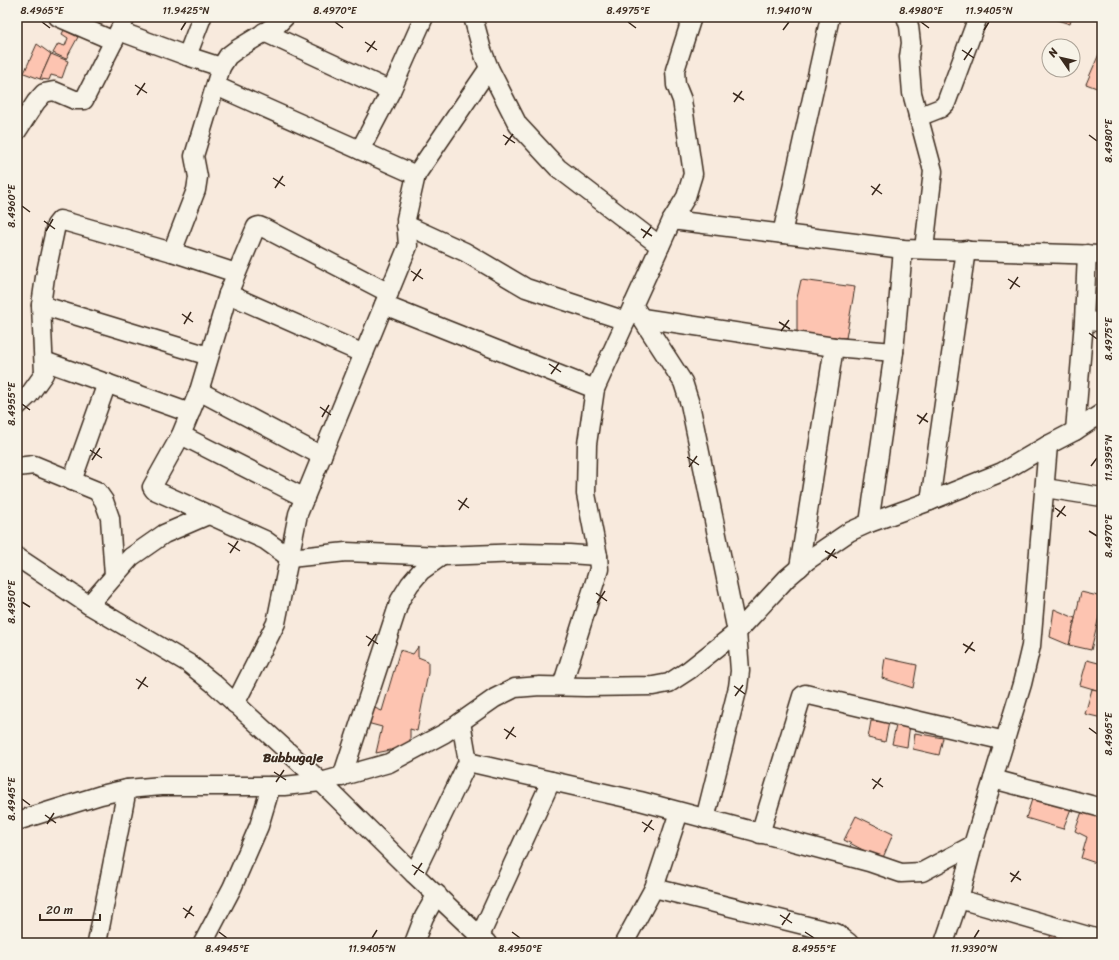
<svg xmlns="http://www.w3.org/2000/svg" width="1119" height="960" viewBox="0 0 1119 960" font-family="Sriracha,sans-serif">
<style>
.building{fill:#fdc4b1;stroke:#3b2a1e}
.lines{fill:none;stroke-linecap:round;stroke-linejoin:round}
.minor-casing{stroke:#3b2a1e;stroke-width:21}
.minor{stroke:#f7f3e8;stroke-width:18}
.ticks{fill:none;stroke:#3b2a1e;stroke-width:1.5}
.labels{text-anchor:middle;stroke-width:3;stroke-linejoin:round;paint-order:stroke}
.quarter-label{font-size:13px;font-weight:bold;fill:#3b2a1e;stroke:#f7f3e8}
.neatline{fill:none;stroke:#3b2a1e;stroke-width:1.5}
.ticks-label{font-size:10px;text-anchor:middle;fill:#3b2a1e}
</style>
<rect width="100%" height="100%" fill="#f8eadd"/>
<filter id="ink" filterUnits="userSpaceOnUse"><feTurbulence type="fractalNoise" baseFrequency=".025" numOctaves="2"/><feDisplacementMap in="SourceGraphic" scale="8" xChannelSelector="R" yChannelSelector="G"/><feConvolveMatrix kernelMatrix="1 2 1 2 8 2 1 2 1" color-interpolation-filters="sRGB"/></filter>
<g filter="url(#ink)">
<!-- building -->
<g class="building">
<polygon points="1055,17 1072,17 1070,24 1054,19"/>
<polygon points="64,30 78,37 66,59 53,53 58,44 65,46 68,38 62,34"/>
<polygon points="37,44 51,54 40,79 24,73"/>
<polygon points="1102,47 1102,90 1086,84"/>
<polygon points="51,54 68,61 62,78 51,75 49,80 40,79"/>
<polygon points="801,280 855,287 846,338 797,334 797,298"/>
<polygon points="1081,592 1102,597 1102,604 1091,650 1069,645"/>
<polygon points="1054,609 1075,618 1069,645 1050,637"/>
<polygon points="418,647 418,657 428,661 428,673 417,731 410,729 410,746 376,753 382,727 367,723 372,707 382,711 400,650 413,654"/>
<polygon points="885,658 917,665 913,688 882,678"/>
<polygon points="1087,660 1102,664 1102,683 1100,691 1080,685"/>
<polygon points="1092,689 1102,691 1102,718 1085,714"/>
<polygon points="871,721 889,722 885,742 868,738"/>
<polygon points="897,721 910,724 907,747 892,744"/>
<polygon points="915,733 943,738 939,755 913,749"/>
<polygon points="1033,796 1072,806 1063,829 1026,818"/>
<polygon points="1083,809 1102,813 1102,865 1081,858 1087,837 1075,831"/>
<polygon points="856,816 893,834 882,860 844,840"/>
<polygon points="1052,933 1063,935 1060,943 1047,943"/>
</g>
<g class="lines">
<defs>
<g id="minor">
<polyline points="58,17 114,41"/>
<polyline points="473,17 482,50 489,68 518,125 558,168 660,246"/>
<polyline points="906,17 909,26 911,43 909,57 912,93 933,171 924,249"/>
<polyline points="119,31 187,56 221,67"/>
<polyline points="264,32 391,91"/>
<polyline points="187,56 202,17"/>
<polyline points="216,86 416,175"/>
<polyline points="918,117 941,108 946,103 978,17"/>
<polyline points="17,131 36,102 44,93 54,91 75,100 84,100 126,17"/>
<polyline points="360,150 391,91 424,17"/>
<polyline points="672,220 903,249 1102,255"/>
<polyline points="406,225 465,252 526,288 626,321"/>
<polyline points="782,234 830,17"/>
<polyline points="172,252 196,190 198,177 194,156 221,67 228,56 236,50 278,24 285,17"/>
<polyline points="389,293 264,228 259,226 256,227 228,294 199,391 181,435 152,487 154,490 265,540 290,558 346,552 442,556 521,553 569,554 598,556"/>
<polyline points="228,294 364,354"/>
<polyline points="41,305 209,356"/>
<polyline points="384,305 595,389"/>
<polyline points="633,305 683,382 690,404 737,632 740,671 738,687 705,819"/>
<polyline points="642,318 834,347 894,352"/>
<polyline points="1084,321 1102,322"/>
<polyline points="44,361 190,413"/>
<polyline points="199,391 322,456"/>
<polyline points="17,406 29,395 44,374 41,305 45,277 56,225 60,220 172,252 236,273"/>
<polyline points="1075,431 1084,321 1087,254"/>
<polyline points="181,435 305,498"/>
<polyline points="17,467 34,465 97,491 104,501 110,518 114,576"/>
<polyline points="72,481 107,383"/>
<polyline points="1045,488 1102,497"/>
<polyline points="930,501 966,250"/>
<polyline points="869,523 894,352 903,249"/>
<polyline points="17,557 89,605 188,663 213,683 321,782 414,874 487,943"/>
<polyline points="799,568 834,347"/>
<polyline points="89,605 131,557 164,534 208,515"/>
<polyline points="562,686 599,569 598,556 586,494 587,444 595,389 672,220 686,197 693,174 682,100 676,85 675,70 692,17"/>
<polyline points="235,704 276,623 298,514 408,246 406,219 416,175 489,68"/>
<polyline points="468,762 640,801 869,862 901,873 922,872 973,845"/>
<polyline points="342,777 400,600 410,584 421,571 442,556"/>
<polyline points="993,779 1102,808"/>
<polyline points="17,821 101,795 127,789 162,786 284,786 321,782 389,763 445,733 495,698 515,688 540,686 586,687 653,686 669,683 689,670 737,632 787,578 808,560 849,532 869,523 930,501 1002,472 1048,445 1075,431 1102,413"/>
<polyline points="760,834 802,696 805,694 1005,741"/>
<polyline points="414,874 468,762 461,722"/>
<polyline points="654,888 836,933 849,943"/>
<polyline points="959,899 1102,940"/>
<polyline points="480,936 551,781"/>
<polyline points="97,943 127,789"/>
<polyline points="203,943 232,888 259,826 271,786"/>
<polyline points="414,943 424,917 437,894"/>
<polyline points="624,943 654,888 679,812"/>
<polyline points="944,943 959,899 973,845 1022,684 1031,646 1048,445"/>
</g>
</defs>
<!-- minor casing -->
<use href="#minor" class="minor-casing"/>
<!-- minor -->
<use href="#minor" class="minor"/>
</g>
</g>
<!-- ticks -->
<path class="ticks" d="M42,22L50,28M335,22L343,28M628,22L636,28M921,22L929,28M181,30L186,22M783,30L789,22M984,30L989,22M365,42L377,50M962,50L974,58M367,52L375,41M964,60L972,48M135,85L147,93M733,93L744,100M137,95L145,83M734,102L742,91M503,135L515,143M1089,135L1097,141M505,145L513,134M273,178L285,186M871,186L882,194M275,188L283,176M872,195L880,184M22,206L30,212M44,221L55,229M641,229L652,236M46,231L53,219M643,238L651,227M411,271L423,279M1008,279L1020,287M413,281L421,269M1010,289L1018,277M182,314L193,322M779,322L790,329M184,324L191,312M781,331L789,320M1089,333L1097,339M549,364L561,372M551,374L559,363M22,404L30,410M320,407L331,415M917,415L928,422M322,417L329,405M919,424L927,413M90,450L102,458M687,457L699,465M92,460L100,448M1091,466L1097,458M689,467L697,456M458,500L469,508M1055,508L1066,516M459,510L467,498M1057,517L1065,506M1089,531L1097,536M228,543L240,551M825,551L837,558M230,553L238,541M827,560L835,549M596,593L607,601M22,602L30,607M597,603L605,591M366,636L378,644M963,644L975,651M368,646L376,634M965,653L973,642M136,679L148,687M734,686L745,694M138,689L146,677M735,696L743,685M1089,728L1097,734M504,729L516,737M506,739L514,727M274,772L286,780M872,779L883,787M276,782L284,770M873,789L881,778M22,799L30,805M45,815L56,823M642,822L654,830M47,824L54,813M644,832L652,820M412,865L424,873M1010,873L1021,880M414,875L422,863M1011,882L1019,871M183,908L194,916M780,915L792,923M185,918L192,906M782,925L790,913M219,932L227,938M512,932L520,938M805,932L814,938M372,938L377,930M974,938L979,930"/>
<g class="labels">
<!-- quarter labels -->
<g class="quarter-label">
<text x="293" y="762">Bubbugaje</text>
</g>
</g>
<!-- margin -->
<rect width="1119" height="960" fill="none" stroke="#f7f3e8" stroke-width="44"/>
<!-- north arrow -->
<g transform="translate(1061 58) rotate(304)"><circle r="19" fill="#f7f3e8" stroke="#aca397"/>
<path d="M0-3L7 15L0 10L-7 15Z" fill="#3b2a1e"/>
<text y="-6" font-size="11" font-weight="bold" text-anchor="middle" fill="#3b2a1e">N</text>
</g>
<!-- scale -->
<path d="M40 914v6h60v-6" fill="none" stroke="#3b2a1e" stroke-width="2"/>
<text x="46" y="914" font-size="12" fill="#3b2a1e" stroke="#f7f3e8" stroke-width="3" paint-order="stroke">20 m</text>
<rect x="22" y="22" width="1075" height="916" class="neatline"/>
<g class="ticks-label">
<text x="42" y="14">8.4965°E</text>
<text x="186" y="14">11.9425°N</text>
<text x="335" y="14">8.4970°E</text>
<text x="628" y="14">8.4975°E</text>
<text x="789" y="14">11.9410°N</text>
<text x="921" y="14">8.4980°E</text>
<text x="989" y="14">11.9405°N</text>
<text transform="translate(1108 141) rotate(-90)" y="4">8.4980°E</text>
<text transform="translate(11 206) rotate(-90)" y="4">8.4960°E</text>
<text transform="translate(1108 339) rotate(-90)" y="4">8.4975°E</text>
<text transform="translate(11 404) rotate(-90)" y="4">8.4955°E</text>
<text transform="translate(1108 458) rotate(-90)" y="4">11.9395°N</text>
<text transform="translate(1108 536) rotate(-90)" y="4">8.4970°E</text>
<text transform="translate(11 602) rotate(-90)" y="4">8.4950°E</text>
<text transform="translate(1108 734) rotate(-90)" y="4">8.4965°E</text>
<text transform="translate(11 799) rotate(-90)" y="4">8.4945°E</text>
<text x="227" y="952">8.4945°E</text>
<text x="372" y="952">11.9405°N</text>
<text x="520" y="952">8.4950°E</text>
<text x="814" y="952">8.4955°E</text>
<text x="974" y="952">11.9390°N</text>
</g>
</svg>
